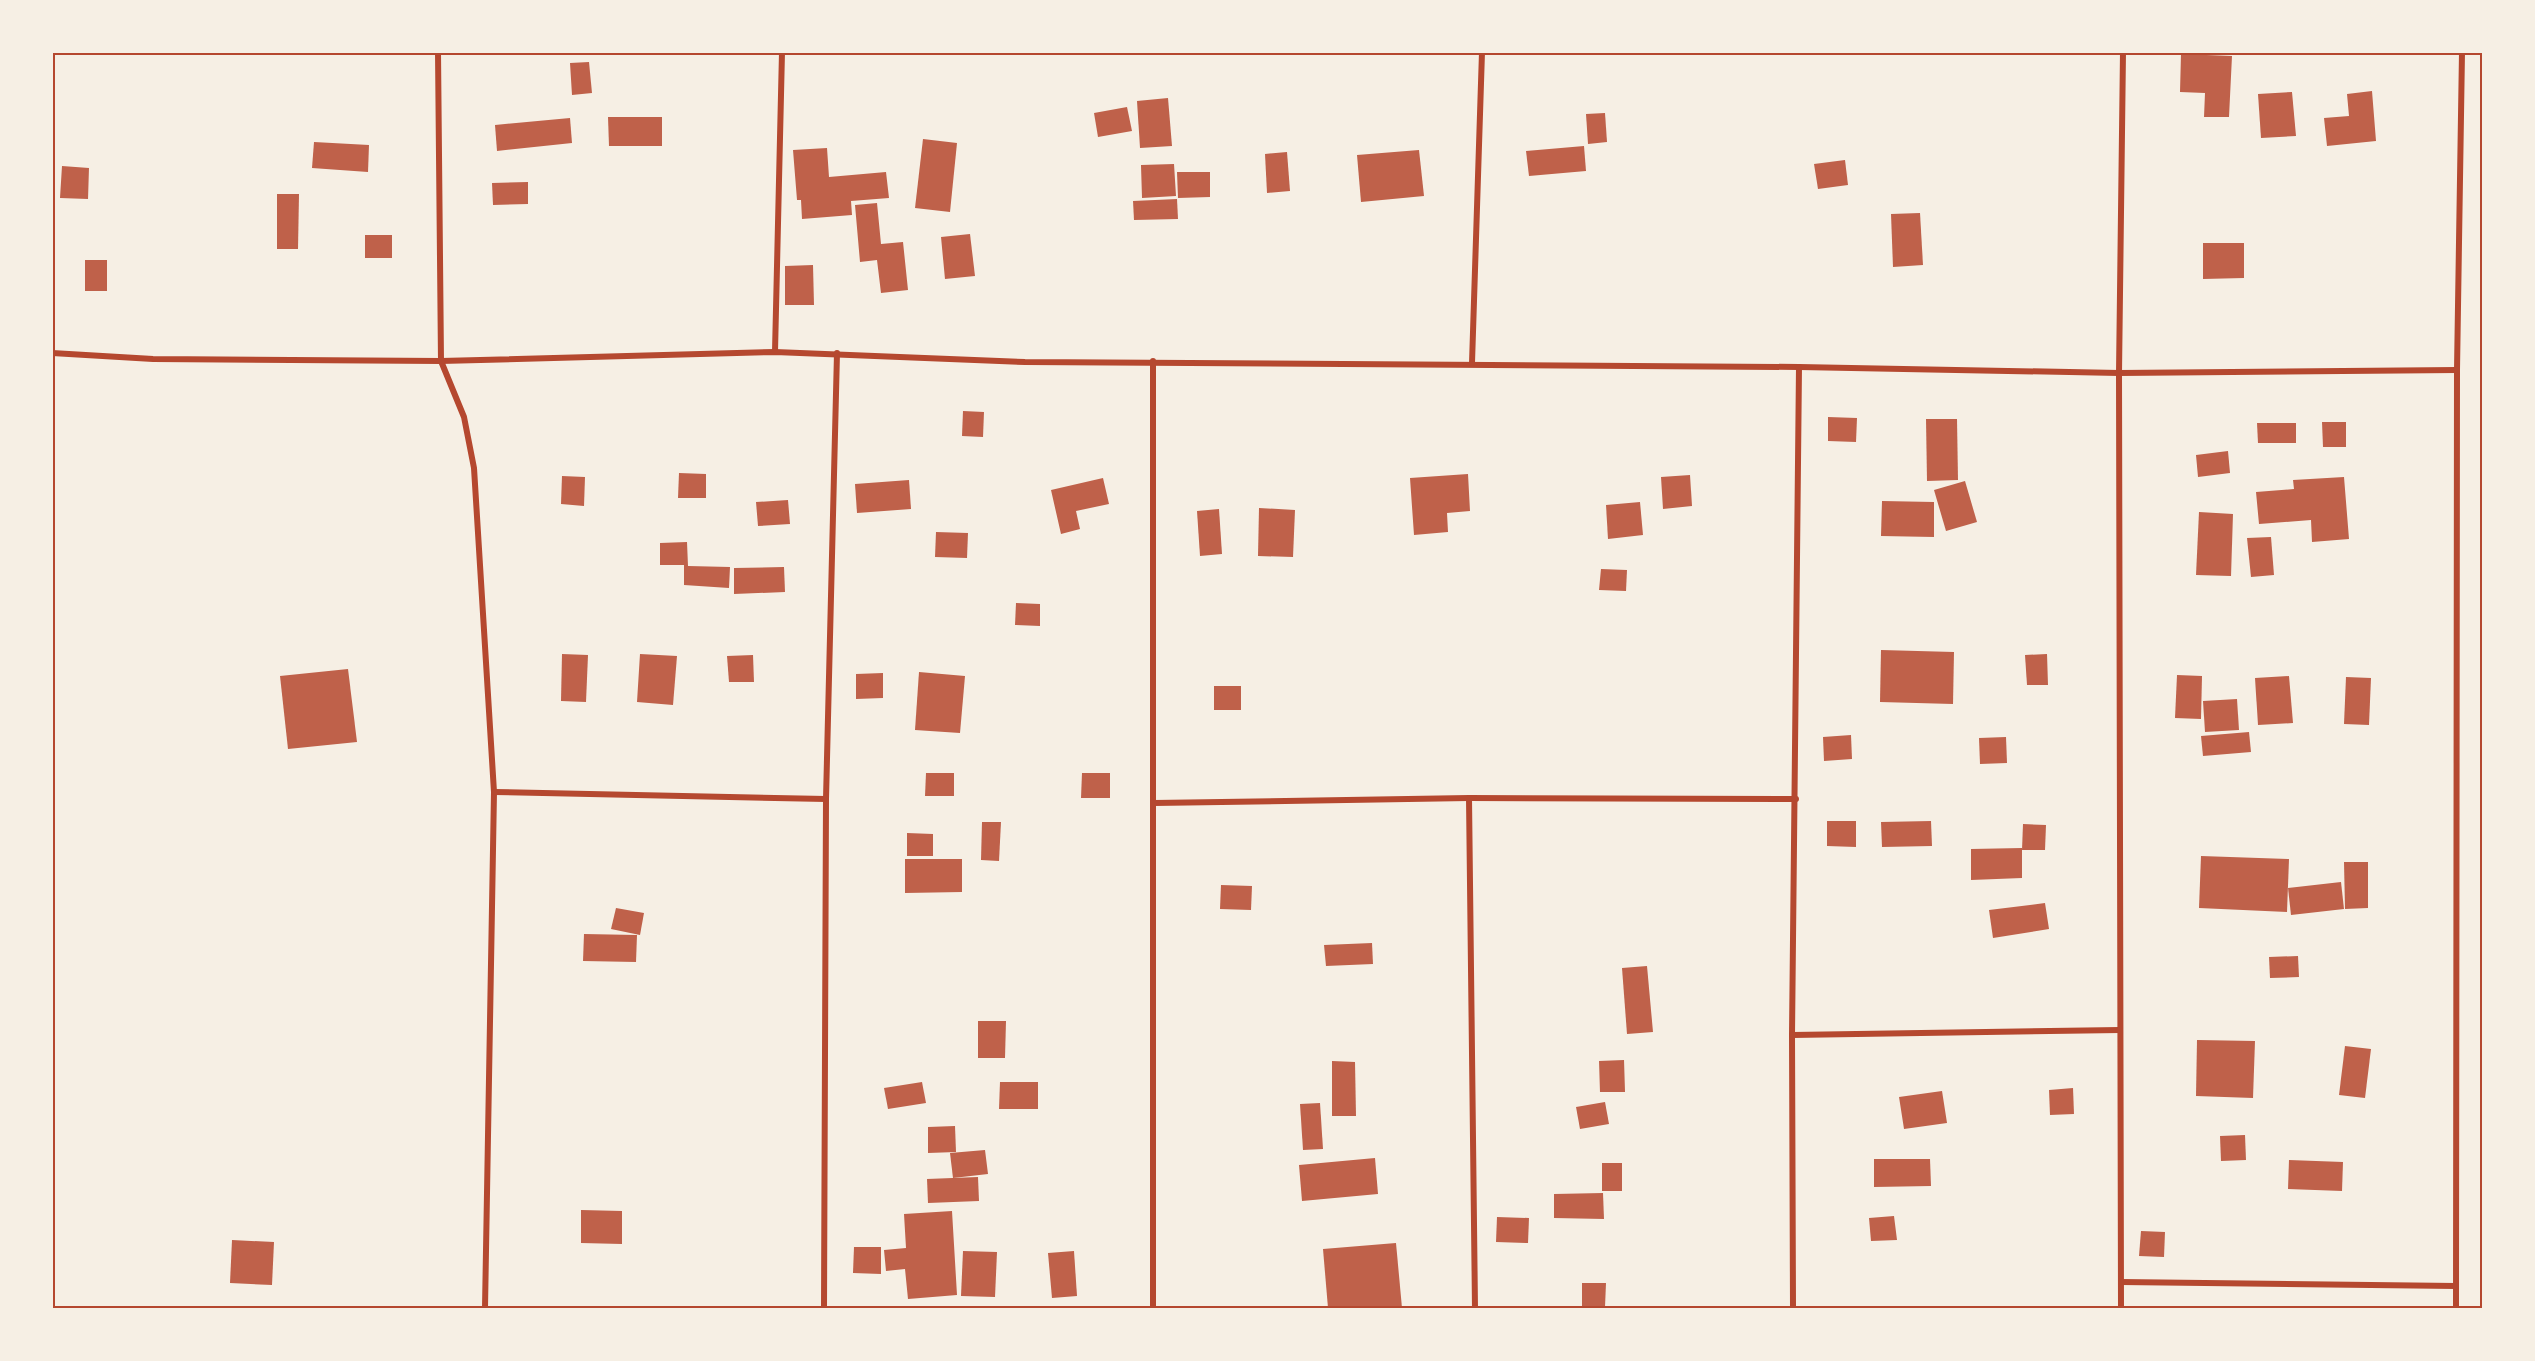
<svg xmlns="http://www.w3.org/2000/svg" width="2535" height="1361" viewBox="0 0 2535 1361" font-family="Literata,serif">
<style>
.building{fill:#bf614a}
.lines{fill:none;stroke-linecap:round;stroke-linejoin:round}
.minor{stroke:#b5482f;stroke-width:6}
.neatline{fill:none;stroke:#b5482f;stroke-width:2}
</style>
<rect width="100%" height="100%" fill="#f6efe4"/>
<!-- building -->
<g class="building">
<polygon points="2181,54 2232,56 2229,117 2204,117 2205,93 2180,92"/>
<polygon points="589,62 592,93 572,95 570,63"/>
<polygon points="2372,91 2376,141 2327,146 2324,118 2349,116 2347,94"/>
<polygon points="2292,92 2296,136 2261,138 2258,94"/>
<polygon points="1168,98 1172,146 1140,148 1137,101"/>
<polygon points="1127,107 1132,131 1098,137 1094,113"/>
<polygon points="1605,113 1607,142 1588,144 1586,114"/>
<polygon points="608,117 662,117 662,146 609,146"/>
<polygon points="570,118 572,143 497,151 495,125"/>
<polygon points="923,139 957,143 950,212 915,208"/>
<polygon points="314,142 369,145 368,172 312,168"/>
<polygon points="1584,146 1586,171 1529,176 1526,151"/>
<polygon points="827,148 829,177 886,172 889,198 851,201 852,215 802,219 801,200 797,200 793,150"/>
<polygon points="1419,150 1424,196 1361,202 1357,155"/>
<polygon points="1287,152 1290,191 1267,193 1265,154"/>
<polygon points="1845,160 1848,185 1818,189 1814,164"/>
<polygon points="1174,164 1176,196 1142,198 1141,165"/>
<polygon points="62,166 89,168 88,199 60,198"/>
<polygon points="1177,172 1210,172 1210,197 1178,198"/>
<polygon points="528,182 528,204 493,205 492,183"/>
<polygon points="277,194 299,194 298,249 277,249"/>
<rect x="52" y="196" width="3" height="27"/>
<polygon points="1177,199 1178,219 1134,220 1133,201"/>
<polygon points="877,203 881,244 903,242 908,290 881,293 877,260 860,262 855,205"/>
<polygon points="1920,213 1923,265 1893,267 1891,214"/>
<polygon points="970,234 975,276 945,279 941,237"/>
<rect x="365" y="235" width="27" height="23"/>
<polygon points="2203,243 2244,243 2244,278 2203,279"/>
<rect x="85" y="260" width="22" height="31"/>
<polygon points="813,265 814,305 785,305 785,266"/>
<polygon points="963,411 984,412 983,437 962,436"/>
<polygon points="1828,417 1857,418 1856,442 1828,441"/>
<polygon points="1926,419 1957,419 1958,480 1927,481"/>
<polygon points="2322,422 2346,422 2346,447 2323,447"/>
<polygon points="2257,423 2296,423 2296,443 2258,443"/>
<polygon points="2228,451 2230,473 2198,477 2196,455"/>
<polygon points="679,473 706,474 706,498 678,498"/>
<polygon points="1468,474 1470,511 1447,513 1448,532 1414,535 1410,478"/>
<polygon points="1690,475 1692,506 1663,509 1661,477"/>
<polygon points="562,476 585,477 584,506 561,504"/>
<polygon points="2344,477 2349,539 2312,542 2311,520 2259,524 2256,492 2294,489 2293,480"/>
<polygon points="1103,478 1109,504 1076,511 1080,529 1061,534 1051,490"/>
<polygon points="909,480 911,509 857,513 855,484"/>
<polygon points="1965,481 1977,522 1946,531 1934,490"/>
<polygon points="788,500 790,524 758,526 756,502"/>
<polygon points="1882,501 1934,502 1934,537 1881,536"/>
<polygon points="1640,502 1643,535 1608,539 1606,505"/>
<polygon points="1259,508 1295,510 1293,557 1258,556"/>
<polygon points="1219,509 1222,554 1200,556 1197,511"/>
<polygon points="2199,512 2233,514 2231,576 2196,575"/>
<polygon points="936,532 968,533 967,558 935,557"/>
<polygon points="2271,537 2274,575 2251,577 2247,538"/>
<polygon points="687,542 688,566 730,567 729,588 684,585 684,565 660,565 660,543"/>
<polygon points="784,567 785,592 734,594 734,568"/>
<polygon points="1601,569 1627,570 1626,591 1599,590"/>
<polygon points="1016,603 1040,604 1040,626 1015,625"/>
<polygon points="1881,650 1954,652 1953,704 1880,702"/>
<polygon points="562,654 588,655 586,702 561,701"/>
<polygon points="640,654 677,656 673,705 637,702"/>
<polygon points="2047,654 2048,685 2027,685 2025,655"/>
<polygon points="753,655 754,682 729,682 727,656"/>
<polygon points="348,669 357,742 288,749 280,676"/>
<polygon points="919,672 965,676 960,733 915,730"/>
<polygon points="883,673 883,698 856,699 856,674"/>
<polygon points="2177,675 2202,676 2201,719 2175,718"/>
<polygon points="2289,676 2293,723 2258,725 2255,678"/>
<polygon points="2346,677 2371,678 2369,725 2344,724"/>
<rect x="1214" y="686" width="27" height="24"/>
<polygon points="2237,699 2239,730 2205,732 2203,701"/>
<polygon points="2249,732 2251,752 2203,756 2201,736"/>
<polygon points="1851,735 1852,759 1824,761 1823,737"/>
<polygon points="2006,737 2007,763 1980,764 1979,738"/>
<polygon points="926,773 954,773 954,796 925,796"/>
<polygon points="1082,773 1110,773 1110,798 1081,798"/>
<polygon points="1827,821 1856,821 1856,847 1827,846"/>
<polygon points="1931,821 1932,846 1882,847 1881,822"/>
<polygon points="982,822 1001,822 999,861 981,860"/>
<polygon points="2023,824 2046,825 2045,850 2022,850"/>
<polygon points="907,833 933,834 933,856 907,856"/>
<polygon points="2022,848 2022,878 1971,880 1971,849"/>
<polygon points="2201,856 2289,859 2287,912 2199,908"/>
<polygon points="905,859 962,859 962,892 905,893"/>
<polygon points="2344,862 2368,862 2368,908 2345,909"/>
<polygon points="2341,882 2344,909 2291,915 2288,888"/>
<polygon points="1221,885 1252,886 1251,910 1220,909"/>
<polygon points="2045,903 2049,929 1993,938 1989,910"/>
<polygon points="616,908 644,913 640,935 611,929"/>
<polygon points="584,934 637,935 636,962 583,961"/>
<polygon points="1372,943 1373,964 1326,966 1324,945"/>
<polygon points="2298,956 2299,977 2270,978 2269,957"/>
<polygon points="1647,966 1653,1032 1627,1034 1622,968"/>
<polygon points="978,1021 1006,1021 1005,1058 978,1058"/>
<polygon points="2197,1040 2255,1041 2253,1098 2196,1096"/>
<polygon points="2345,1046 2371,1049 2365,1098 2339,1095"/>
<polygon points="1624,1060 1625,1092 1600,1092 1599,1061"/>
<polygon points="1332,1061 1355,1062 1356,1116 1332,1116"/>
<polygon points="922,1082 926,1103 888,1109 884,1088"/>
<polygon points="1000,1082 1038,1082 1038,1109 999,1109"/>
<polygon points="2073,1088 2074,1114 2050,1115 2049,1090"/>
<polygon points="1942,1091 1947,1123 1904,1129 1899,1097"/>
<polygon points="1605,1102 1609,1124 1580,1129 1576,1107"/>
<polygon points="1320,1103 1323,1149 1303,1150 1300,1104"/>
<polygon points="955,1126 956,1152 928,1153 928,1127"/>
<polygon points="2245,1135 2246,1160 2221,1161 2220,1136"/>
<polygon points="985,1150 988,1174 953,1178 950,1153"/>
<polygon points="1375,1158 1378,1194 1302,1201 1299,1165"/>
<polygon points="1874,1159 1930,1159 1931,1186 1874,1187"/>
<polygon points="2289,1160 2343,1162 2342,1191 2288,1189"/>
<rect x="1602" y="1163" width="20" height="28"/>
<polygon points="978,1177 979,1201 928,1203 927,1179"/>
<polygon points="1603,1193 1604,1219 1554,1218 1554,1194"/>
<polygon points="581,1210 622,1211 622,1244 581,1243"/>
<polygon points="952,1211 957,1295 908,1299 905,1269 886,1271 884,1250 906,1248 904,1214"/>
<polygon points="1894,1216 1897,1240 1871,1241 1869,1218"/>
<polygon points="1497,1217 1529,1218 1528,1243 1496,1242"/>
<polygon points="2141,1231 2165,1232 2164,1257 2139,1256"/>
<polygon points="232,1240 274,1242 272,1285 230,1283"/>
<polygon points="1396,1243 1402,1308 1328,1308 1323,1249"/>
<polygon points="854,1247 881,1247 881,1274 853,1273"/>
<polygon points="963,1251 997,1252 995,1297 961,1296"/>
<polygon points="1074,1251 1077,1296 1052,1298 1048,1253"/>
<polygon points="1582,1283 1606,1283 1605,1307 1582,1307"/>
</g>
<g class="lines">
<!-- minor -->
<g class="minor">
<polyline points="438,52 441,361 464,417 474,468 494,792 485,1308"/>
<polyline points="775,352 782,52"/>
<polyline points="52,353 153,359 441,361 775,352 1025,362 1799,367 2119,373 2457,370"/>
<polyline points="1472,363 1482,52"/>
<polyline points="494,792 826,799"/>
<polyline points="1469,798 1475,1308"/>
<polyline points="1154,803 1469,798 1796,799"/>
<polyline points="1792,1035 2120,1030"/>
<polyline points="2121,1282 2456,1286"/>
<polyline points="824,1308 826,799 837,353"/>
<polyline points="1153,1308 1153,361"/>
<polyline points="1793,1308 1792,1035 1799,367"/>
<polyline points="2121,1308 2119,373 2123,52"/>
<polyline points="2456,1308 2457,370 2462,52"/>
</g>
</g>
<!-- border -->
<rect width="2535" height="1361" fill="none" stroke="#f6efe4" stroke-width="108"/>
<rect x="54" y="54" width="2427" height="1253" class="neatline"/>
</svg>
